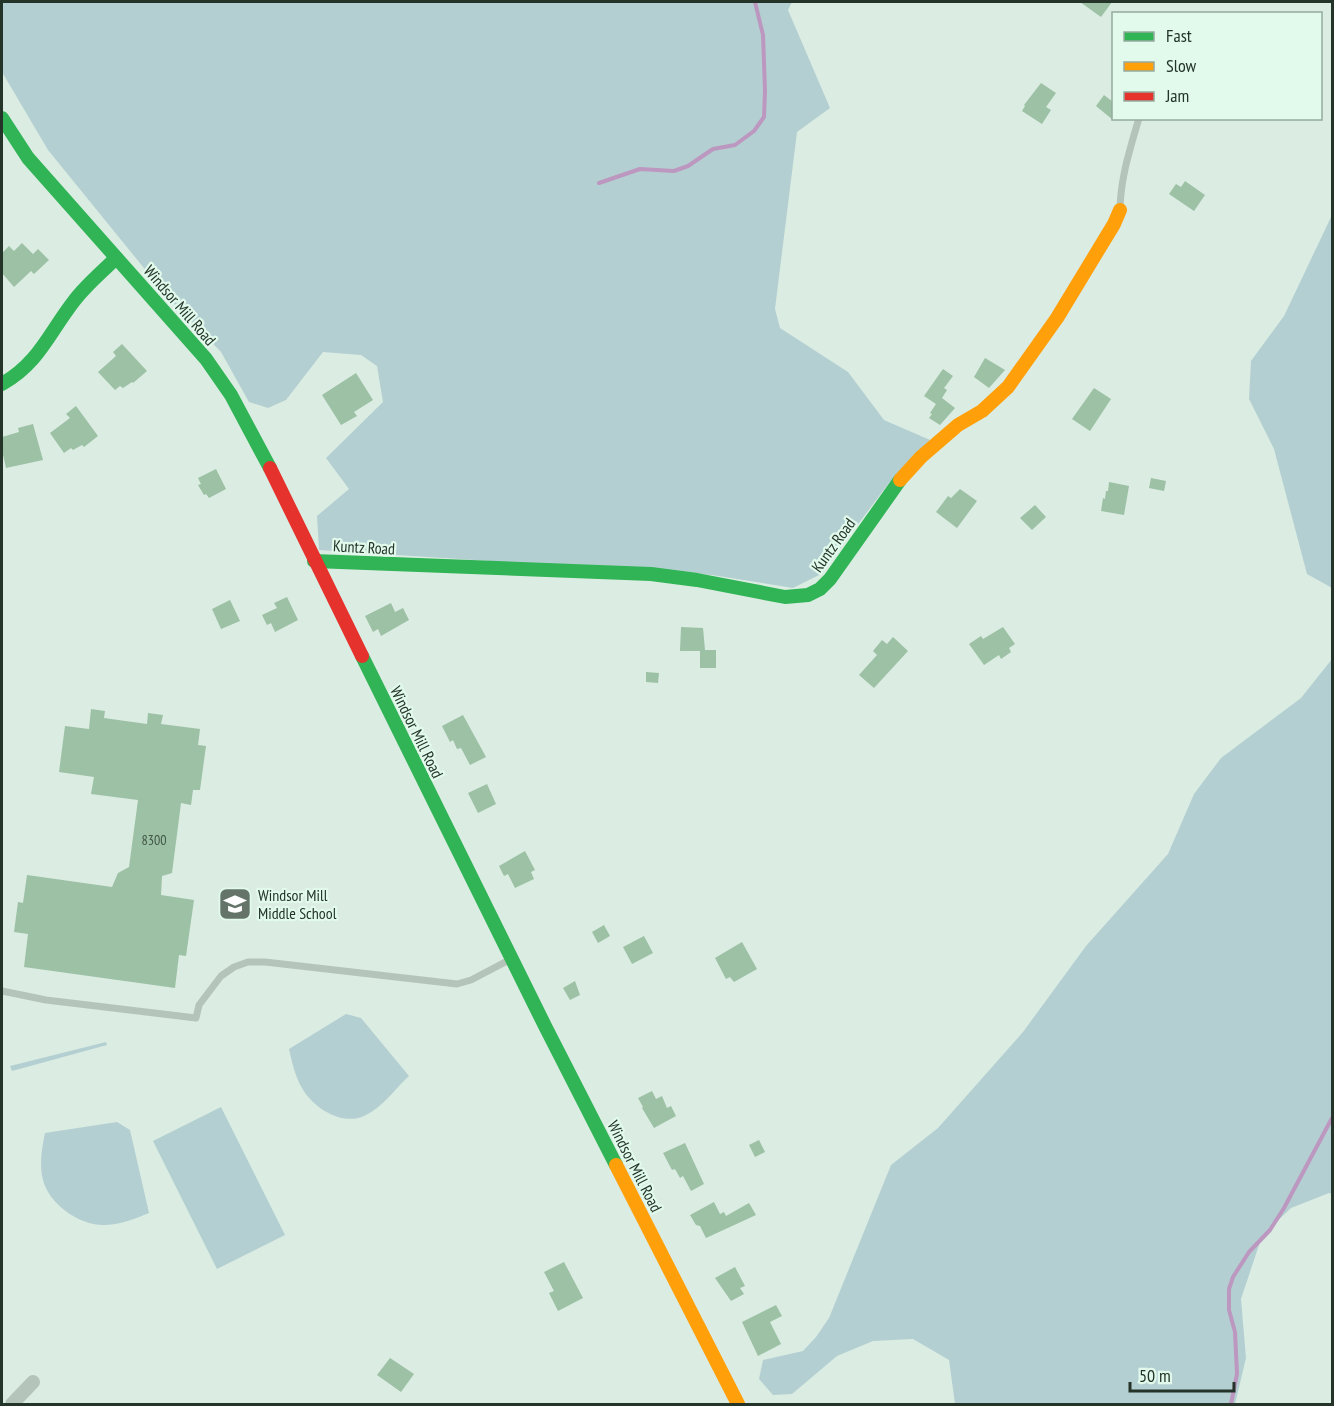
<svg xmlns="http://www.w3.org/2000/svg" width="1334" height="1406" viewBox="0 0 1334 1406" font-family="'PT Sans Narrow',sans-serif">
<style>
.green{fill:#b4cfd1}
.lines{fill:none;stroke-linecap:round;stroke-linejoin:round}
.stream{stroke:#bc97c0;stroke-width:4}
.building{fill:#9cc1a4}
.lane{stroke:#b5c4bb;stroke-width:7}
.street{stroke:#b5c4bb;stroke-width:14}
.fast{stroke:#30b455;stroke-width:14}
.slow{stroke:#ff9f0a;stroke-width:14}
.jam{stroke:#e5322d;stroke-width:14}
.labels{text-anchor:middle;stroke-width:4.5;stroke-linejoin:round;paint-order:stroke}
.number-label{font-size:14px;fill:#425747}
.street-label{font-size:16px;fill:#243428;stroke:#e1faec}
.poi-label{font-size:16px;fill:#243428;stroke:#e1faec;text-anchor:start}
</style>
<rect width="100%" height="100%" fill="#dbece3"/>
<!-- green -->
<g class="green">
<polygon points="2,2 792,2 788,10 830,108 797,132 775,309 780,328 848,372 884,420 930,440 888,484 821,574 793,588 712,575 319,550 317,516 349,489 326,458 383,402 377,366 361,355 323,352 286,400 268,408 249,402 221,352 165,294 48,150 2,72"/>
<polygon points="1332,215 1332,588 1307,574 1274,449 1249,399 1251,361 1284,316"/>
<polygon points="1332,659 1332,1194 1329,1193 1291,1208 1262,1236 1241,1299 1246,1358 1235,1404 955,1404 949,1360 913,1339 873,1341 837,1356 792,1394 773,1395 759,1379 763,1360 803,1351 816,1337 829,1318 891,1165 938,1128 1023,1032 1086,946 1168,854 1194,794 1221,758 1301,698"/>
<path d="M346,1014L361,1018L409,1076C395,1089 382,1108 364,1116C342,1126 313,1108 302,1088C295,1076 292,1062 289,1049Z"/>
<polygon points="106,1042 107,1045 12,1071 10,1066"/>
<polygon points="221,1107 285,1235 217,1269 153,1141"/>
<path d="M117,1122L130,1130L149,1213C134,1219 120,1225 103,1225C79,1225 49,1204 43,1180C39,1164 42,1148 45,1133Z"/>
</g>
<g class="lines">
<!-- stream -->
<g class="stream">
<polyline points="599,183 640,169 674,171 688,166 713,149 735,145 754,131 764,117 765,91 763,35 755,2"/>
<polyline points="1231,1404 1237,1374 1235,1332 1229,1310 1229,1289 1233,1277 1249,1252 1270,1230 1284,1208 1332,1118"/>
</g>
</g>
<!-- building -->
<g class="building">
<polygon points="1080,2 1112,2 1101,17"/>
<polygon points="1041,83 1056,93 1046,107 1051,110 1042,124 1022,111 1025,106 1024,105"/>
<polygon points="1104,95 1113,102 1113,120 1096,106"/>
<polygon points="1185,181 1205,195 1194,211 1169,194 1176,184 1181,187"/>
<polygon points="22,243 33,254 38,249 49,260 34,274 31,271 14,287 2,273 2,253 9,246 14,251"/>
<polygon points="122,344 147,371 133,383 132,382 123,388 120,386 115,390 98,372 116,356 113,352"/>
<polygon points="985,358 1005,370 989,388 974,377"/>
<polygon points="943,369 953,376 944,388 947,390 942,398 955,408 940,425 929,418 932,414 930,413 936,404 924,396"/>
<polygon points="356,373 373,400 354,412 357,416 341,425 322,395"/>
<polygon points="1094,388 1111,399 1090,431 1072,419"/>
<polygon points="76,406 98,436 84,447 82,445 73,450 71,448 64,453 50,433 70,418 66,414"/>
<polygon points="33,424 43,460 6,468 2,450 2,437 19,432 18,428"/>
<polygon points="216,469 226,489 209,498 206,494 204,495 198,485 201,484 198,478"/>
<polygon points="1151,478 1166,481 1164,491 1149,488"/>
<polygon points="1109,482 1129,486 1124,515 1101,511 1103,498 1105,499 1106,491 1108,491"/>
<polygon points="960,489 977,501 957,528 936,512 948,496 951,498"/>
<polygon points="1035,505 1046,517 1032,530 1020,518"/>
<polygon points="287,597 298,620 275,632 271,623 267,625 262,615 277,608 274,603"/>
<polygon points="230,600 240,621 221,629 212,609"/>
<polygon points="391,603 395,612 403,608 409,620 381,636 378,629 373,632 365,616"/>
<polygon points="681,627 703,628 705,650 716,650 716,668 700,668 700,651 680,651"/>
<polygon points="1003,627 1015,644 1009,648 1011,652 1001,659 999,655 984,665 969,644 981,636 983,639"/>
<polygon points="893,637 908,651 874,688 859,675 877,655 873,651 882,640 887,644"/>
<polygon points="646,672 659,673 658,683 646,682"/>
<polygon points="91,709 105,711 104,718 147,724 148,713 163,715 161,724 200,729 198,745 206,746 200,790 193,790 191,805 181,803 172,873 162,876 161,895 194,900 186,956 179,955 175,988 24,967 28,934 14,932 18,902 23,903 27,875 112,887 118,873 129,867 138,800 91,794 94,777 59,772 65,726 89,729"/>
<polygon points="463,715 486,757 470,765 461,748 457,749 453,740 450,742 442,726"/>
<polygon points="487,784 496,804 478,813 468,793"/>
<polygon points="525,851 535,870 531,872 534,879 515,888 508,874 504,876 499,866"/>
<polygon points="604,925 610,936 598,943 592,932"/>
<polygon points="644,936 653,953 632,964 623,947"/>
<polygon points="742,942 757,969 734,982 730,977 726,979 715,958"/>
<polygon points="575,981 580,995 570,1000 563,988"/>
<polygon points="652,1091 656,1099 662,1096 667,1108 671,1106 676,1116 654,1128 642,1108 643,1107 638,1098"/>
<polygon points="759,1140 765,1152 755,1157 749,1145"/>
<polygon points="685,1143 704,1184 691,1191 683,1176 680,1178 675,1169 672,1170 663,1153"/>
<polygon points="714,1202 720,1214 724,1212 726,1216 749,1203 756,1215 706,1238 700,1226 696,1225 690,1215"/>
<polygon points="564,1262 583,1298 558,1311 549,1293 554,1291 544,1272"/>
<polygon points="735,1267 745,1286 740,1288 744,1294 731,1301 715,1278"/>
<polygon points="776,1305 782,1316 770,1322 781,1344 758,1356 742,1322"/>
<polygon points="390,1358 414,1374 401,1392 377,1375"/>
</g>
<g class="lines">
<!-- lane -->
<g class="lane">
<path d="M1120,208C1121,176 1130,149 1139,118"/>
<polyline points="2,991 46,1000 196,1018 199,1005 221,976 234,967 248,962 265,962 457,984 471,980 509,960"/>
</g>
<!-- street -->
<polyline class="street" points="12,1404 33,1382"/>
<!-- fast -->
<g class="fast">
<polyline points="2,118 28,158 206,359 231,395 270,468"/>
<path d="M2,384C39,363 49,333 74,301C86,285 102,272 116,258"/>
<polyline points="314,561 651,574 697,580 785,597 808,595 820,589 830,579 900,480"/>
<polyline points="362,656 545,1026 616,1165"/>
</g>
<!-- slow -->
<g class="slow">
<polyline points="900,480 921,457 958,425 982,411 1008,387 1057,318 1114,224 1120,210"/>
<polyline points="616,1165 738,1404"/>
</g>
<!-- jam -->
<polyline class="jam" points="270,468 362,656"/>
</g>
<!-- icons -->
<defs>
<symbol id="school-square" viewBox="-11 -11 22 22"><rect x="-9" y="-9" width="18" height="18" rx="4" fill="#647469" stroke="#e1faec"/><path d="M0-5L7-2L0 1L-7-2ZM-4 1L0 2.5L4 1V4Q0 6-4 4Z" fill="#fff"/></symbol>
</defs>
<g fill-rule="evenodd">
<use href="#school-square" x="216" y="885" width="38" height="38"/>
</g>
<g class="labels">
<!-- number labels -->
<g class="number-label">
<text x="154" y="845">8300</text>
</g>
<!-- street labels -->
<g class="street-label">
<text transform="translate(180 305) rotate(49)" y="6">Windsor Mill Road</text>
<text transform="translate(833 545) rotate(-54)" y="6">Kuntz Road</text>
<text transform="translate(364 547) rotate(3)" y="6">Kuntz Road</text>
<text transform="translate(417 732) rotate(64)" y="6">Windsor Mill Road</text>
<text transform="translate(635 1166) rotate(63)" y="6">Windsor Mill Road</text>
</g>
<!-- poi labels -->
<g class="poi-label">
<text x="258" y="901">Windsor Mill<tspan x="258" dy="18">Middle School</tspan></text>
</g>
</g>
<!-- border -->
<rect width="1334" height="1406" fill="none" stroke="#243428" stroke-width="6"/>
<!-- legend -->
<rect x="1112" y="12" width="210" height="108" fill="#e1faec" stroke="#95ab9e" stroke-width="1.5"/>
<rect x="1124" y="32" width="30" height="9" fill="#30b455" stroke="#95ab9e" stroke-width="1.5"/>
<text x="1166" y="42" font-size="18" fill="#243428">Fast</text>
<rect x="1124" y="62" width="30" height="9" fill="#ff9f0a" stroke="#95ab9e" stroke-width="1.5"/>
<text x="1166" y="72" font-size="18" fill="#243428">Slow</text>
<rect x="1124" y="92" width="30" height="9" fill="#e5322d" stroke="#95ab9e" stroke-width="1.5"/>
<text x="1166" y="102" font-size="18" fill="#243428">Jam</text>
<!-- scale -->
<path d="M1130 1382v9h104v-9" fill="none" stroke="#243428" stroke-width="3"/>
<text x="1139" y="1382" font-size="18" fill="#243428" stroke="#e1faec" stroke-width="4.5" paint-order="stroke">50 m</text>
</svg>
